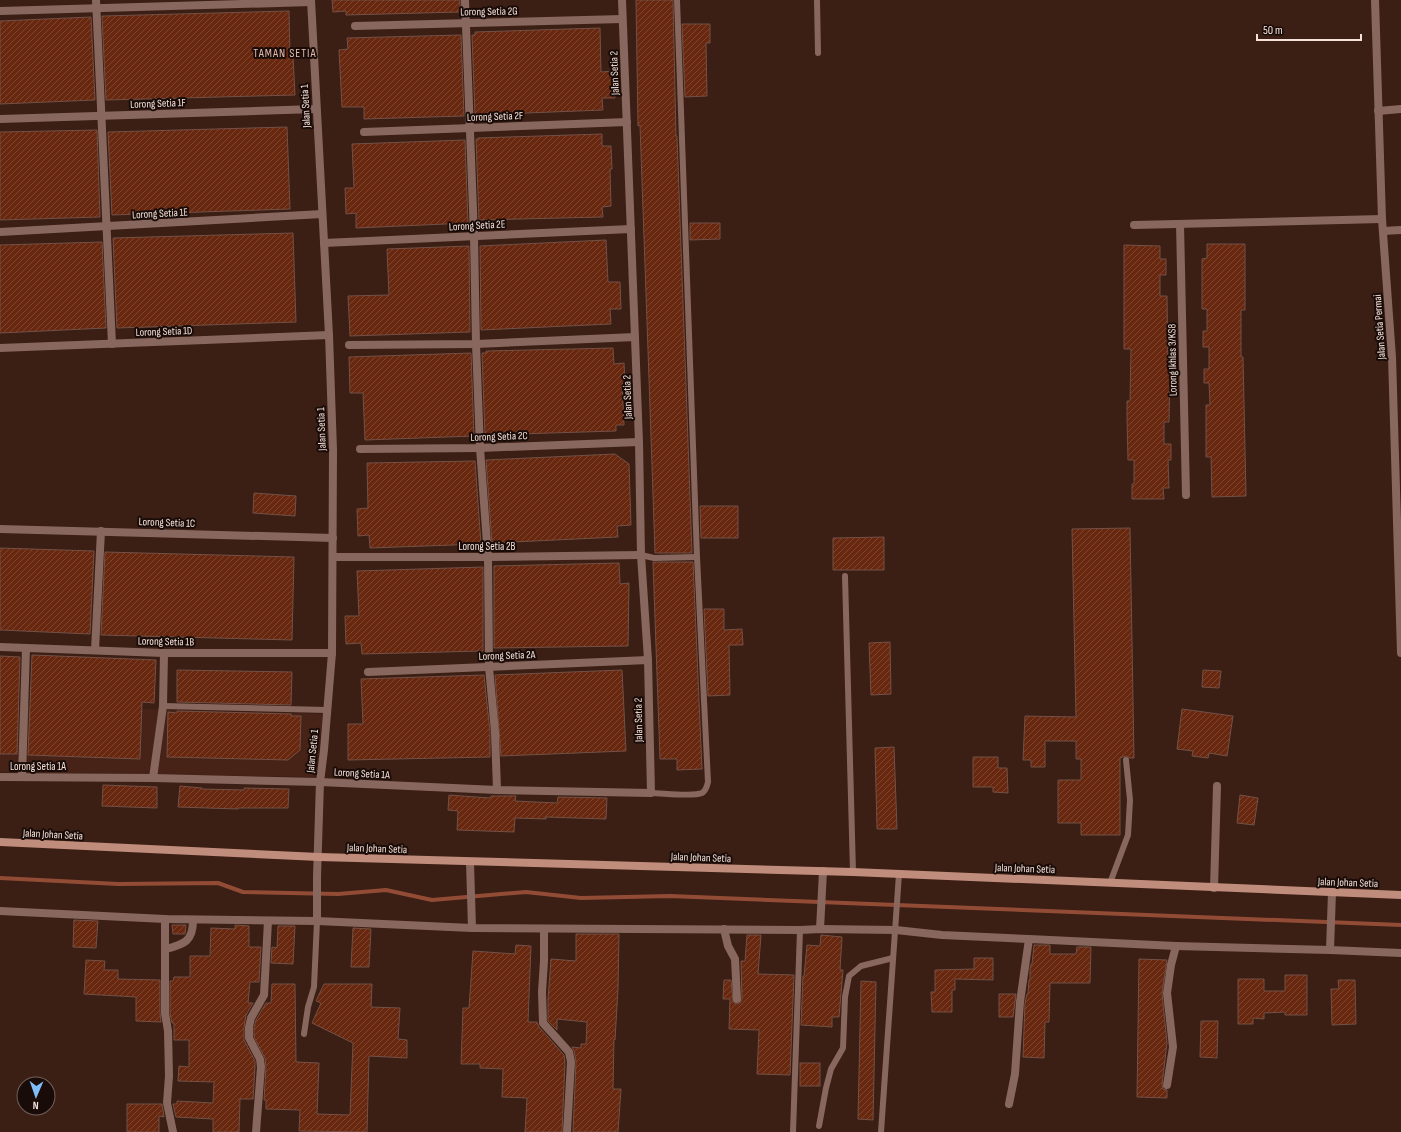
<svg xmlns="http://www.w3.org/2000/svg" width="1401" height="1132" viewBox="0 0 1401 1132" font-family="'Sofia Sans Condensed',sans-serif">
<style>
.built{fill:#472317}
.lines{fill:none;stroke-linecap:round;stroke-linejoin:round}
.stream{stroke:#924c36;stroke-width:4}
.building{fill:url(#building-hatch);stroke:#735146}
.service{stroke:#88685e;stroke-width:6}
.minor{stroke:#88685e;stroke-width:8}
.secondary{stroke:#c08d7c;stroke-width:8}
.labels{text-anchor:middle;stroke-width:4;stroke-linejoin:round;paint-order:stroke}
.street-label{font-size:11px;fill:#f5e1da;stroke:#190c08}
.neighbourhood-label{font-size:12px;letter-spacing:1px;fill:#e4bdb0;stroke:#190c08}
</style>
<defs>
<pattern id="building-hatch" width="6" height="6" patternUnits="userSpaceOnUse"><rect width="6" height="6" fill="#68270f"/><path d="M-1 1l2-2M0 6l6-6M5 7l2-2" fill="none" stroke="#7e4631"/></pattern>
</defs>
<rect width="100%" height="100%" fill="#3b1e14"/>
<!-- built -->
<polygon class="built" points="0,705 323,714 315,777 0,772"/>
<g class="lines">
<!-- stream -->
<polyline class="stream" points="0,878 118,884 218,883 243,892 338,894 386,890 432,900 526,892 581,898 670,896 1401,925"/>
</g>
<!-- building -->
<g class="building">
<polygon points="332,0 460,0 460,12 346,15 346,11 333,12"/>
<polygon points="636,0 673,0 676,136 677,136 692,553 655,553 648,350 640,125 638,126"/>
<polygon points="289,11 290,56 293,56 295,95 106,100 102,16 104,16"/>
<polygon points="91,17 95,100 0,104 0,21"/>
<polygon points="682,24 710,24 710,43 706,43 707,96 685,97"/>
<polygon points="600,28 601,72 614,71 615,98 602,98 603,110 475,115 472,35 475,35 475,32"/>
<polygon points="461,35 464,116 364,119 364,107 342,107 339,50 348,49 347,38"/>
<polygon points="287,127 290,209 112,215 108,132"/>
<polygon points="97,130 100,217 0,220 0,132"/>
<polygon points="602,134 602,146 611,146 612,169 610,169 611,206 602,207 603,217 479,220 476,139 478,139 478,138"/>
<polygon points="465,140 468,223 356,228 356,213 346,214 345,188 354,188 352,144"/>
<polygon points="690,223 720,223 720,239 690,240"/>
<polygon points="293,233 296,322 117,328 113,238"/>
<polygon points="606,240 608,282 620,282 621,309 610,309 611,324 481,330 480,246"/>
<polygon points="102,242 106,328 0,333 0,245"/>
<polygon points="1207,244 1245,244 1245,310 1241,310 1241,357 1243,357 1246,496 1212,497 1211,457 1206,457 1206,405 1210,405 1209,383 1204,383 1204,369 1209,369 1209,347 1203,347 1203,331 1207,331 1207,309 1202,309 1202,259 1207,258"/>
<polygon points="1124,245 1160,246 1160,259 1166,259 1166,275 1160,275 1160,296 1167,296 1168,369 1170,369 1169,422 1164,422 1164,444 1171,444 1171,460 1168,460 1169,488 1163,488 1164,499 1132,499 1132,484 1134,484 1134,460 1128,460 1127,418 1127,401 1130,401 1131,349 1124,349"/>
<polygon points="469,246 470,332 350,336 348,296 389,295 387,249"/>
<polygon points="613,348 614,364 624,363 625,383 622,383 624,425 616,425 616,431 485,435 482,353 486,353 486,351"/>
<polygon points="471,353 474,436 365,440 363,393 350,393 349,357"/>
<polygon points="615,454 629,464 630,494 631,525 617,526 618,537 492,543 486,460"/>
<polygon points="475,461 481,544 370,548 369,535 358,536 357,509 368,508 367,463"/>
<polygon points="254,493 296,496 295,516 253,513"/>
<polygon points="700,506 738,506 738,538 701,538"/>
<polygon points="1130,528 1134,758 1130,758 1126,756 1120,758 1120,835 1081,835 1081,823 1058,823 1058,780 1081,780 1081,759 1076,759 1076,741 1045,741 1045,767 1031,767 1031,760 1023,760 1025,716 1076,717 1072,529"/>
<polygon points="884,537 884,570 833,570 833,538"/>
<polygon points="0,548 94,551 90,634 0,630"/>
<polygon points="105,552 294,557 292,640 101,635"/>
<polygon points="653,562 693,562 702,769 677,770 677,759 660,759"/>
<polygon points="619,563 620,584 629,583 628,646 494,648 494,566"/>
<polygon points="483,567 483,651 362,654 361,643 346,644 345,616 359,616 357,571"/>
<polygon points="704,609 724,609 724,630 742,629 743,645 729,645 730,695 708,696"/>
<polygon points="890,642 891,694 871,695 869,643"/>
<polygon points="32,655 156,660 154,703 142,702 140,759 28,755"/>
<polygon points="0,656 20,657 17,754 0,754"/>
<polygon points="177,670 292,672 291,705 177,702"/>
<polygon points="622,670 626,751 501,756 495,675"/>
<polygon points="1203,670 1221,671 1219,688 1202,687"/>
<polygon points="484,675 490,732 490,757 348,760 348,724 363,724 361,679"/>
<polygon points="1182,709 1233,716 1227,756 1209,753 1208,758 1192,756 1193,751 1177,749"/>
<polygon points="177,711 291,714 291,716 301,716 300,750 288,760 167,757 168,712 177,713"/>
<polygon points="894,747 897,829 877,829 875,748"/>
<polygon points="973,757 998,757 998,768 1007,768 1008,793 993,792 993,787 973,787"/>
<polygon points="103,785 157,787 157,808 102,806"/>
<polygon points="180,786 202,788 202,789 244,790 244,788 289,789 288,808 238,808 238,809 178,807"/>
<polygon points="449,795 490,798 491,796 516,796 515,801 557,803 558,797 607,798 606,819 546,817 546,819 515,818 514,832 457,830 458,811 448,810"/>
<polygon points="1240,795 1258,798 1254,825 1237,823"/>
<polygon points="74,920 98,921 96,948 73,947"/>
<polygon points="172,925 186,925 185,934 173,934"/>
<polygon points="235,925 249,926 249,947 261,947 259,982 250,982 248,1003 253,1003 246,1015 244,1027 244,1040 255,1061 255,1067 253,1099 240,1099 239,1132 213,1132 213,1119 176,1117 173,1104 177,1104 177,1101 213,1103 214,1082 178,1081 179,1066 189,1067 189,1040 174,1040 174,1023 172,1023 170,1013 170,981 173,981 174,977 190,977 190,956 210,956 211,928 235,929"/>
<polygon points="278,926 295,926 293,964 271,963 272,947 277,948"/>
<polygon points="353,928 371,929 369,967 351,967"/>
<polygon points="576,934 619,934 618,989 615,1040 614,1039 613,1089 621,1089 618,1132 573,1132 576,1062 574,1051 572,1047 581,1048 581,1044 586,1044 587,1022 557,1019 557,1030 548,1021 548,999 551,959 576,961"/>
<polygon points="747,935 761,935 758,974 794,975 790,1075 757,1074 759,1030 729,1029 730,999 723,999 724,980 731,980 733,1002 737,1004 740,1003 742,999 741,961 745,961"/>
<polygon points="821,935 842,937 840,970 843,970 839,1017 832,1017 832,1027 801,1025 803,976 804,976 807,945 820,946"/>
<polygon points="516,945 531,946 528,1022 537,1022 539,1027 564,1055 565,1062 562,1132 525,1132 527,1098 502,1097 503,1069 480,1068 480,1064 461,1064 463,1008 469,1008 473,951 515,954"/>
<polygon points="1034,945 1050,945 1050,954 1076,954 1077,947 1091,947 1090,983 1050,983 1049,1022 1045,1022 1044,1058 1023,1057 1025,1003 1027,994 1028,994 1029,980 1030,980 1030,969 1031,964 1032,964"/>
<polygon points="974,958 993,958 993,980 955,979 955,990 952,990 952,1012 932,1012 931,992 935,992 935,970 974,969"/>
<polygon points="1139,959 1167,960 1162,993 1167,1043 1162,1085 1163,1089 1167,1090 1167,1098 1137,1097"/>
<polygon points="86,960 105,961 104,970 118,970 118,979 160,980 160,1013 161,1022 136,1021 136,997 84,994"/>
<polygon points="1285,975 1307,975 1307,1015 1285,1015 1285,1012 1264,1013 1264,1019 1253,1018 1253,1024 1238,1024 1238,979 1264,979 1264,991 1285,991"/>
<polygon points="1338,980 1355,980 1356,1024 1332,1025 1331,989 1339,989"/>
<polygon points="861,981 876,982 873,1120 858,1119"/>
<polygon points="272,984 295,984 296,1062 319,1063 317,1114 350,1115 353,1043 312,1023 321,1003 316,1001 324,984 372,984 371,1007 400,1008 398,1039 407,1040 407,1058 369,1056 367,1132 299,1131 300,1110 266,1109 266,1100 264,1100 266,1067 265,1058 254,1037 254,1028 256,1020 266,1003 271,1003"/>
<polygon points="999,994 1016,994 1013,1017 999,1017"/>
<polygon points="1201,1021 1218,1021 1217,1058 1200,1057"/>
<rect x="800" y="1063" width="20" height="23"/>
<polygon points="127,1104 162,1104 164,1117 159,1116 159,1132 127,1132"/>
</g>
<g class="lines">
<!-- service -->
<g class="service">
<polyline points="817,0 818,53"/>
<polyline points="641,555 654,558 697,557"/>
<polyline points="845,576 853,872"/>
<polyline points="163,706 327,710"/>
<path d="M651,793C662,793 693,797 702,793C706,791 707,786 708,782L697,557L677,0"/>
<polyline points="1110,883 1128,835 1130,800 1126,760"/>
<polyline points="304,1034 308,1007 314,987 317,921"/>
<polyline points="819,1126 826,1088 831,1069 843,1048 845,997 849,976 861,966 893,958"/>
<polyline points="793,1132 800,930"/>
<polyline points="881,1132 899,874"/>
</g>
<!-- minor -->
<g class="minor">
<polyline points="96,0 112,344"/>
<polyline points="311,0 329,335 333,450 332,653 324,750 320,782 317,877 317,921"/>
<polyline points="465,0 474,236 476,344 480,448 488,557 489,667 495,732 497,790"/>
<polyline points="1375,0 1382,219 1392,357 1401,653"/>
<polyline points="0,11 311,2"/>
<polyline points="355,26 622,19"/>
<polyline points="1378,111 1401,109"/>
<polyline points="0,119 316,109"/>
<polyline points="364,132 627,122"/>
<polyline points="1180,224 1186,495"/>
<polyline points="1134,225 1382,219"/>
<polyline points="1383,231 1401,230"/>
<polyline points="0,232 322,214"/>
<polyline points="324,243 631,229"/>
<polyline points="349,345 476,344 635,337"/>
<polyline points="0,348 329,335"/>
<polyline points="360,449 480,448 639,442"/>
<polyline points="0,529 333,538"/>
<polyline points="333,557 488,557 641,555"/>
<polyline points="0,647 164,653 332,653"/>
<polyline points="95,650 101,531"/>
<polyline points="368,672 648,660"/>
<polyline points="0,777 153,778 320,782 497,790 651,793 648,660 641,555 639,442 622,0"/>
<polyline points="22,777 26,648"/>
<polyline points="153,778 163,706 164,653"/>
<polyline points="470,862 472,928"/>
<polyline points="1214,888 1217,786"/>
<polyline points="0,911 165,919 317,921 472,928 800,930 820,929 896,930 942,935 1029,939 1176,946 1330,950 1401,953"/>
<polyline points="165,919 165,1013 168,1031 169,1076 167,1103 173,1132"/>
<polyline points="544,929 544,961 542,992 543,1023 569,1052 571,1062 567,1132"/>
<polyline points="724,929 728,946 735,959 737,999"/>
<polyline points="820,929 823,871"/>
<path d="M166,949C185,944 193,941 193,920"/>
<polyline points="1330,950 1332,892"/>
<polyline points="1167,1085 1173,1047 1167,993 1171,965 1176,946"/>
<polyline points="1009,1104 1015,1074 1020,1002 1029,939"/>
<polyline points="256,1132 261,1067 260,1059 249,1038 249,1027 251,1018 264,995 268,921"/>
</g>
<!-- secondary -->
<polyline class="secondary" points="0,842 319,857 853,872 1401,895"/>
</g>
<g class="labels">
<!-- street labels -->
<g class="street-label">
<text transform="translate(489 11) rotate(-1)" y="4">Lorong Setia 2G</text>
<text transform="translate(614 73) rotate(-92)" y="4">Jalan Setia 2</text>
<text transform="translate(158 103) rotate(-2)" y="4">Lorong Setia 1F</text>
<text transform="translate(305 106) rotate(-93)" y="4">Jalan Setia 1</text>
<text transform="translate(495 116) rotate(-2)" y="4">Lorong Setia 2F</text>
<text transform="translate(160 213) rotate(-3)" y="4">Lorong Setia 1E</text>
<text transform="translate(477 225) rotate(-3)" y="4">Lorong Setia 2E</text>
<text transform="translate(1379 327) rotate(-94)" y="4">Jalan Setia Permai</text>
<text transform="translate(164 331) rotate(-2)" y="4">Lorong Setia 1D</text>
<text transform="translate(1172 360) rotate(-91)" y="4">Lorong Ikhlas 3/KS8</text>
<text transform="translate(627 397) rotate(-92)" y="4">Jalan Setia 2</text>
<text transform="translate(321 429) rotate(-92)" y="4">Jalan Setia 1</text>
<text transform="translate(499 436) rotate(-2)" y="4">Lorong Setia 2C</text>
<text transform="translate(167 522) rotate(2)" y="4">Lorong Setia 1C</text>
<text x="487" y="550">Lorong Setia 2B</text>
<text transform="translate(166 641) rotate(1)" y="4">Lorong Setia 1B</text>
<text transform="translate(507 655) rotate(-2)" y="4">Lorong Setia 2A</text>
<text transform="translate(638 720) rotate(-91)" y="4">Jalan Setia 2</text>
<text transform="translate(312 751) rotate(-84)" y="4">Jalan Setia 1</text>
<text x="38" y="770">Lorong Setia 1A</text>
<text transform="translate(362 773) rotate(3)" y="4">Lorong Setia 1A</text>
<text transform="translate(53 834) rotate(3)" y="4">Jalan Johan Setia</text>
<text transform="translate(377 848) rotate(2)" y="4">Jalan Johan Setia</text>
<text transform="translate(701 857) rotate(2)" y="4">Jalan Johan Setia</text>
<text transform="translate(1025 868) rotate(2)" y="4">Jalan Johan Setia</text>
<text transform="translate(1348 882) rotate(2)" y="4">Jalan Johan Setia</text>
</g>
<!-- neighbourhood labels -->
<g class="neighbourhood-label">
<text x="285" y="57">TAMAN SETIA</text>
</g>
</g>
<!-- north arrow -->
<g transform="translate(36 1096) rotate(182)"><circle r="19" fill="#190c08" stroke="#71615c"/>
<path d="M0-3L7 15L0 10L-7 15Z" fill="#7fbdfa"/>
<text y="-6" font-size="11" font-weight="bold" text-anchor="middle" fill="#f5e1da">N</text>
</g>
<!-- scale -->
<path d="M1257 34v6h104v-6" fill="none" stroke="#f5e1da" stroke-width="2"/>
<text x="1263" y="34" font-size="12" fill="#f5e1da" stroke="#190c08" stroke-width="3" paint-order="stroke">50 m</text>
</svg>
